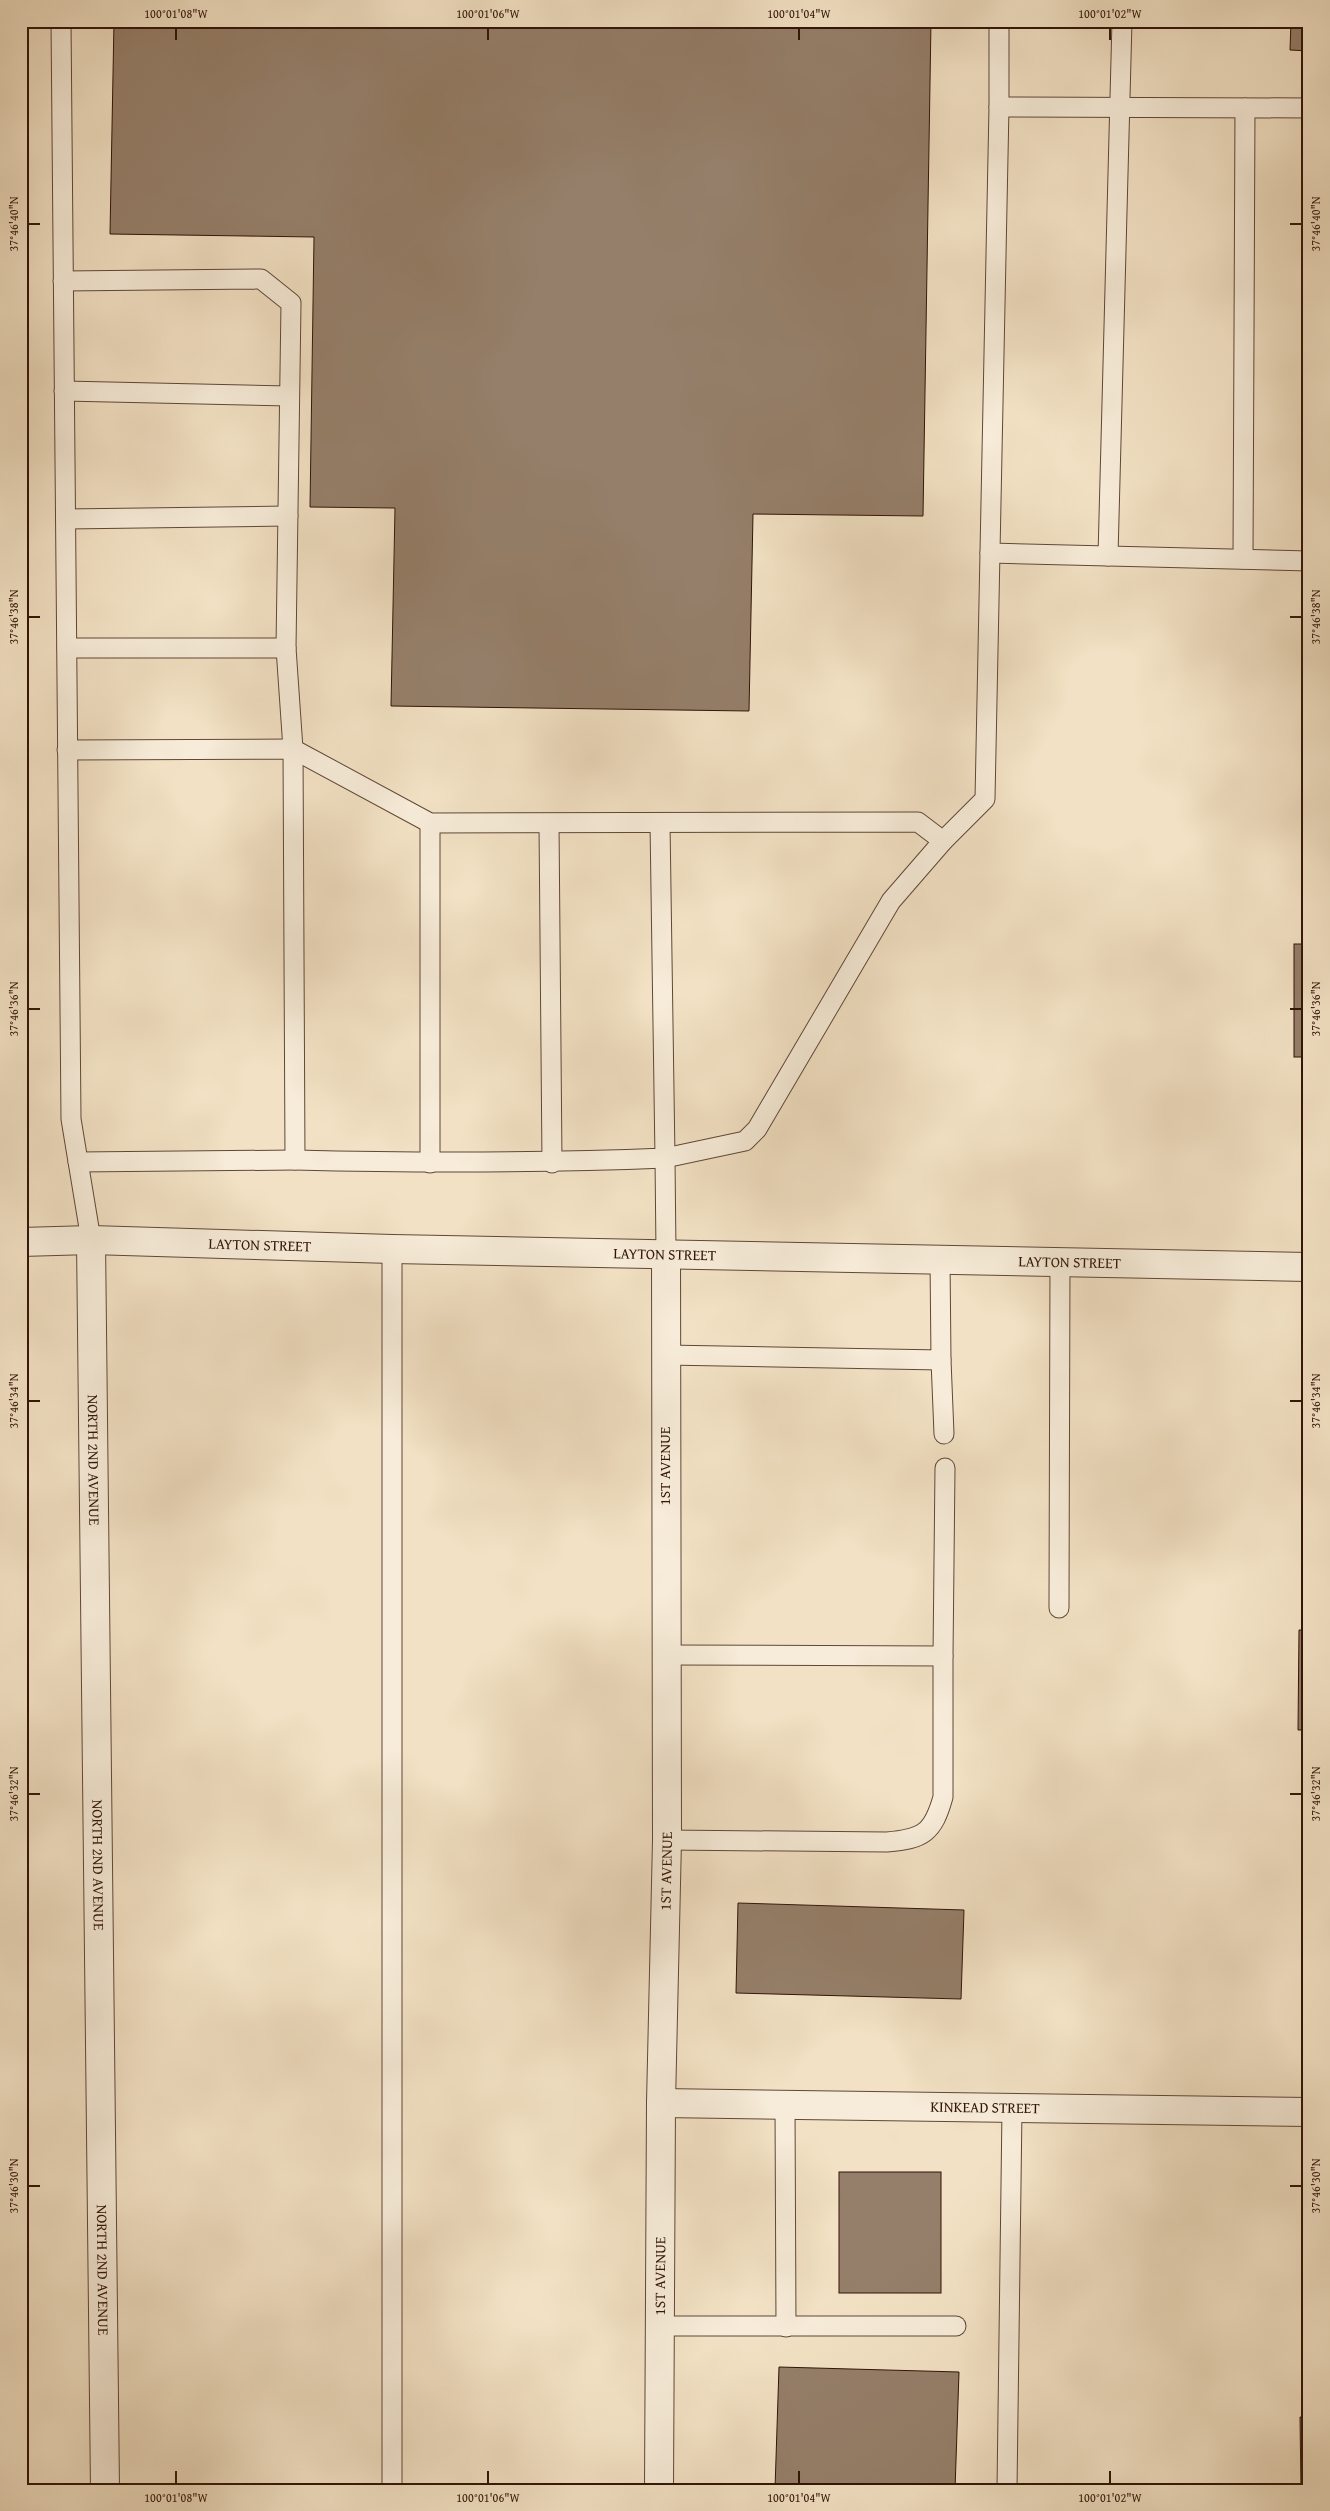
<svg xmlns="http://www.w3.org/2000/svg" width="1330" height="2511" viewBox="0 0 1330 2511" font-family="'Gentium Book Plus',serif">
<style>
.building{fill:#957f6a;stroke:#311408}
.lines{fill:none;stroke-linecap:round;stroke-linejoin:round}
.lane-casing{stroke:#614737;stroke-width:21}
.street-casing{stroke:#614737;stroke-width:30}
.lane{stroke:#f7ecd9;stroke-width:19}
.street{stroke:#f7ecd9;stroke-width:28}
.ticks{fill:none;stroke:#311408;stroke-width:2}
.labels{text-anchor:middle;stroke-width:5;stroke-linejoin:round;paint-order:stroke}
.street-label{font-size:15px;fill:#311408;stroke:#f7ecd9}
.neatline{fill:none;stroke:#311408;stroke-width:2}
.ticks-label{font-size:12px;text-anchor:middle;fill:#311408}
</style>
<rect width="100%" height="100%" fill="#f2e1c4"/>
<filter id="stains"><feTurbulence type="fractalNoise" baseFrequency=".004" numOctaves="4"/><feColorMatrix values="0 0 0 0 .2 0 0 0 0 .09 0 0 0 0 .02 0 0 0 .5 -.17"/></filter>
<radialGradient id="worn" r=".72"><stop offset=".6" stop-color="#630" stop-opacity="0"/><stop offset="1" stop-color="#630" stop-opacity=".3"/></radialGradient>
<!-- building -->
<g class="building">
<polygon points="114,21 931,21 923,516 753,514 749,711 391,706 395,508 310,507 314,237 110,234"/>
<polygon points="1291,21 1309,21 1309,51 1290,50"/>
<rect x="1294" y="944" width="15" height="113"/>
<polygon points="1299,1630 1309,1630 1309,1730 1298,1730"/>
<polygon points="738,1903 964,1910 961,1999 736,1993"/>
<rect x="839" y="2172" width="102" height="121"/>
<polygon points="779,2367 959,2372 955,2490 775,2489"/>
<polygon points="1300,2417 1309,2417 1309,2490 1301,2490"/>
</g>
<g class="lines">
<defs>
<g id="lane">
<polyline points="61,21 71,1119 91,1240"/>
<polyline points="999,107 1309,108"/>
<polyline points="63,281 261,279 291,303 286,648 67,648"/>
<polyline points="64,391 289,396"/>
<polyline points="66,519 288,516"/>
<polyline points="990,553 1309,561"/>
<polyline points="1108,556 1122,21"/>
<polyline points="1243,559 1245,108"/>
<polyline points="286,648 293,749 430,823 918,822 943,841"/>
<path d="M67,750L293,749L295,1160C419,1163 542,1163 665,1158L660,823"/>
<polyline points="430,823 430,1163"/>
<polyline points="549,824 552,1163"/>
<polyline points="78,1162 295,1160"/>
<polyline points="392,1249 392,2490"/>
<polyline points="666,1253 665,1158 745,1141 757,1129 891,901 943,841 985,799 999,107 999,21"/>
<polyline points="665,1355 941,1360 940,1259"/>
<polyline points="941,1360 944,1434"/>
<polyline points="1059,1608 1060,1261"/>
<path d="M665,1655L943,1656V1797C933,1833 923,1839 887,1842L667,1840"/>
<polyline points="943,1656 945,1468"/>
<polyline points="785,2105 786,2327"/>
<polyline points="660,2326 956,2326"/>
<polyline points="1007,2490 1012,2109"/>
</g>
<g id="street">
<path id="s1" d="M91,1240L105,2490"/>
<path id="s2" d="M21,1242L91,1240L392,1249L1309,1267"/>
<path id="s3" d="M661,2103L1309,2112"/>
<path id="s4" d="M659,2490L661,2103L667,1840L666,1253"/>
</g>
</defs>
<!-- lane casing -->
<use href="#lane" class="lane-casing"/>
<!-- street casing -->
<use href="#street" class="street-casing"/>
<!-- lane -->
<use href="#lane" class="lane"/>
<!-- street -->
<use href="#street" class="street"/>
</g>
<!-- ticks -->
<path class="ticks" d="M176,28V40M488,28V40M799,28V40M1110,28V40M28,224H40M1290,224H1302M28,617H40M1290,617H1302M28,1009H40M1290,1009H1302M28,1401H40M1290,1401H1302M28,1794H40M1290,1794H1302M28,2186H40M1290,2186H1302M176,2471V2484M488,2471V2484M799,2471V2484M1110,2471V2484"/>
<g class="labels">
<!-- street labels -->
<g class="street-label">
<text dy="5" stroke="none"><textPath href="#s2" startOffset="239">LAYTON STREET</textPath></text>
<text dy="5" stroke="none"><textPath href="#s2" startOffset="644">LAYTON STREET</textPath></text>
<text dy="5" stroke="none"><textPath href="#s2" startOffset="1049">LAYTON STREET</textPath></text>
<text dy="5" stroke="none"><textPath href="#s1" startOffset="220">NORTH 2ND AVENUE</textPath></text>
<text transform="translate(665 1466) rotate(-90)" y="5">1ST AVENUE</text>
<text dy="5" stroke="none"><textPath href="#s1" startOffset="625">NORTH 2ND AVENUE</textPath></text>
<text dy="5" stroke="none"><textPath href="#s4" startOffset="619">1ST AVENUE</textPath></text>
<text dy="5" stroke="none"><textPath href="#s3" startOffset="324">KINKEAD STREET</textPath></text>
<text dy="5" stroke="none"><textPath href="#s1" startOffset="1030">NORTH 2ND AVENUE</textPath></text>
<text dy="5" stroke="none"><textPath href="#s4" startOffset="214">1ST AVENUE</textPath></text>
</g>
</g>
<!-- margin -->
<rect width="1330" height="2511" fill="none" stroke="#f2e1c4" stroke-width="55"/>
<rect x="28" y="28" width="1274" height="2456" class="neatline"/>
<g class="ticks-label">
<text x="176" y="18">100°01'08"W</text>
<text x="488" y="18">100°01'06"W</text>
<text x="799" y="18">100°01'04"W</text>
<text x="1110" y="18">100°01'02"W</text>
<text transform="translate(14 224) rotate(-90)" y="4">37°46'40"N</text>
<text transform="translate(1316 224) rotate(-90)" y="4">37°46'40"N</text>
<text transform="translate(14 617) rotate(-90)" y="4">37°46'38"N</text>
<text transform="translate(1316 617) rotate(-90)" y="4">37°46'38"N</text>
<text transform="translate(14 1009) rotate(-90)" y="4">37°46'36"N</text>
<text transform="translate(1316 1009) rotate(-90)" y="4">37°46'36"N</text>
<text transform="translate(14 1401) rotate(-90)" y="4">37°46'34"N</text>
<text transform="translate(1316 1401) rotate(-90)" y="4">37°46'34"N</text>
<text transform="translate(14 1794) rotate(-90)" y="4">37°46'32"N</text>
<text transform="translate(1316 1794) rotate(-90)" y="4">37°46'32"N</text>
<text transform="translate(14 2186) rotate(-90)" y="4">37°46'30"N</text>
<text transform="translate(1316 2186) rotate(-90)" y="4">37°46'30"N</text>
<text x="176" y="2502">100°01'08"W</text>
<text x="488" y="2502">100°01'06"W</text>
<text x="799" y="2502">100°01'04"W</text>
<text x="1110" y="2502">100°01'02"W</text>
</g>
<rect width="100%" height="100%" filter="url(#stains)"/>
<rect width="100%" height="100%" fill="url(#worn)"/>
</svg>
